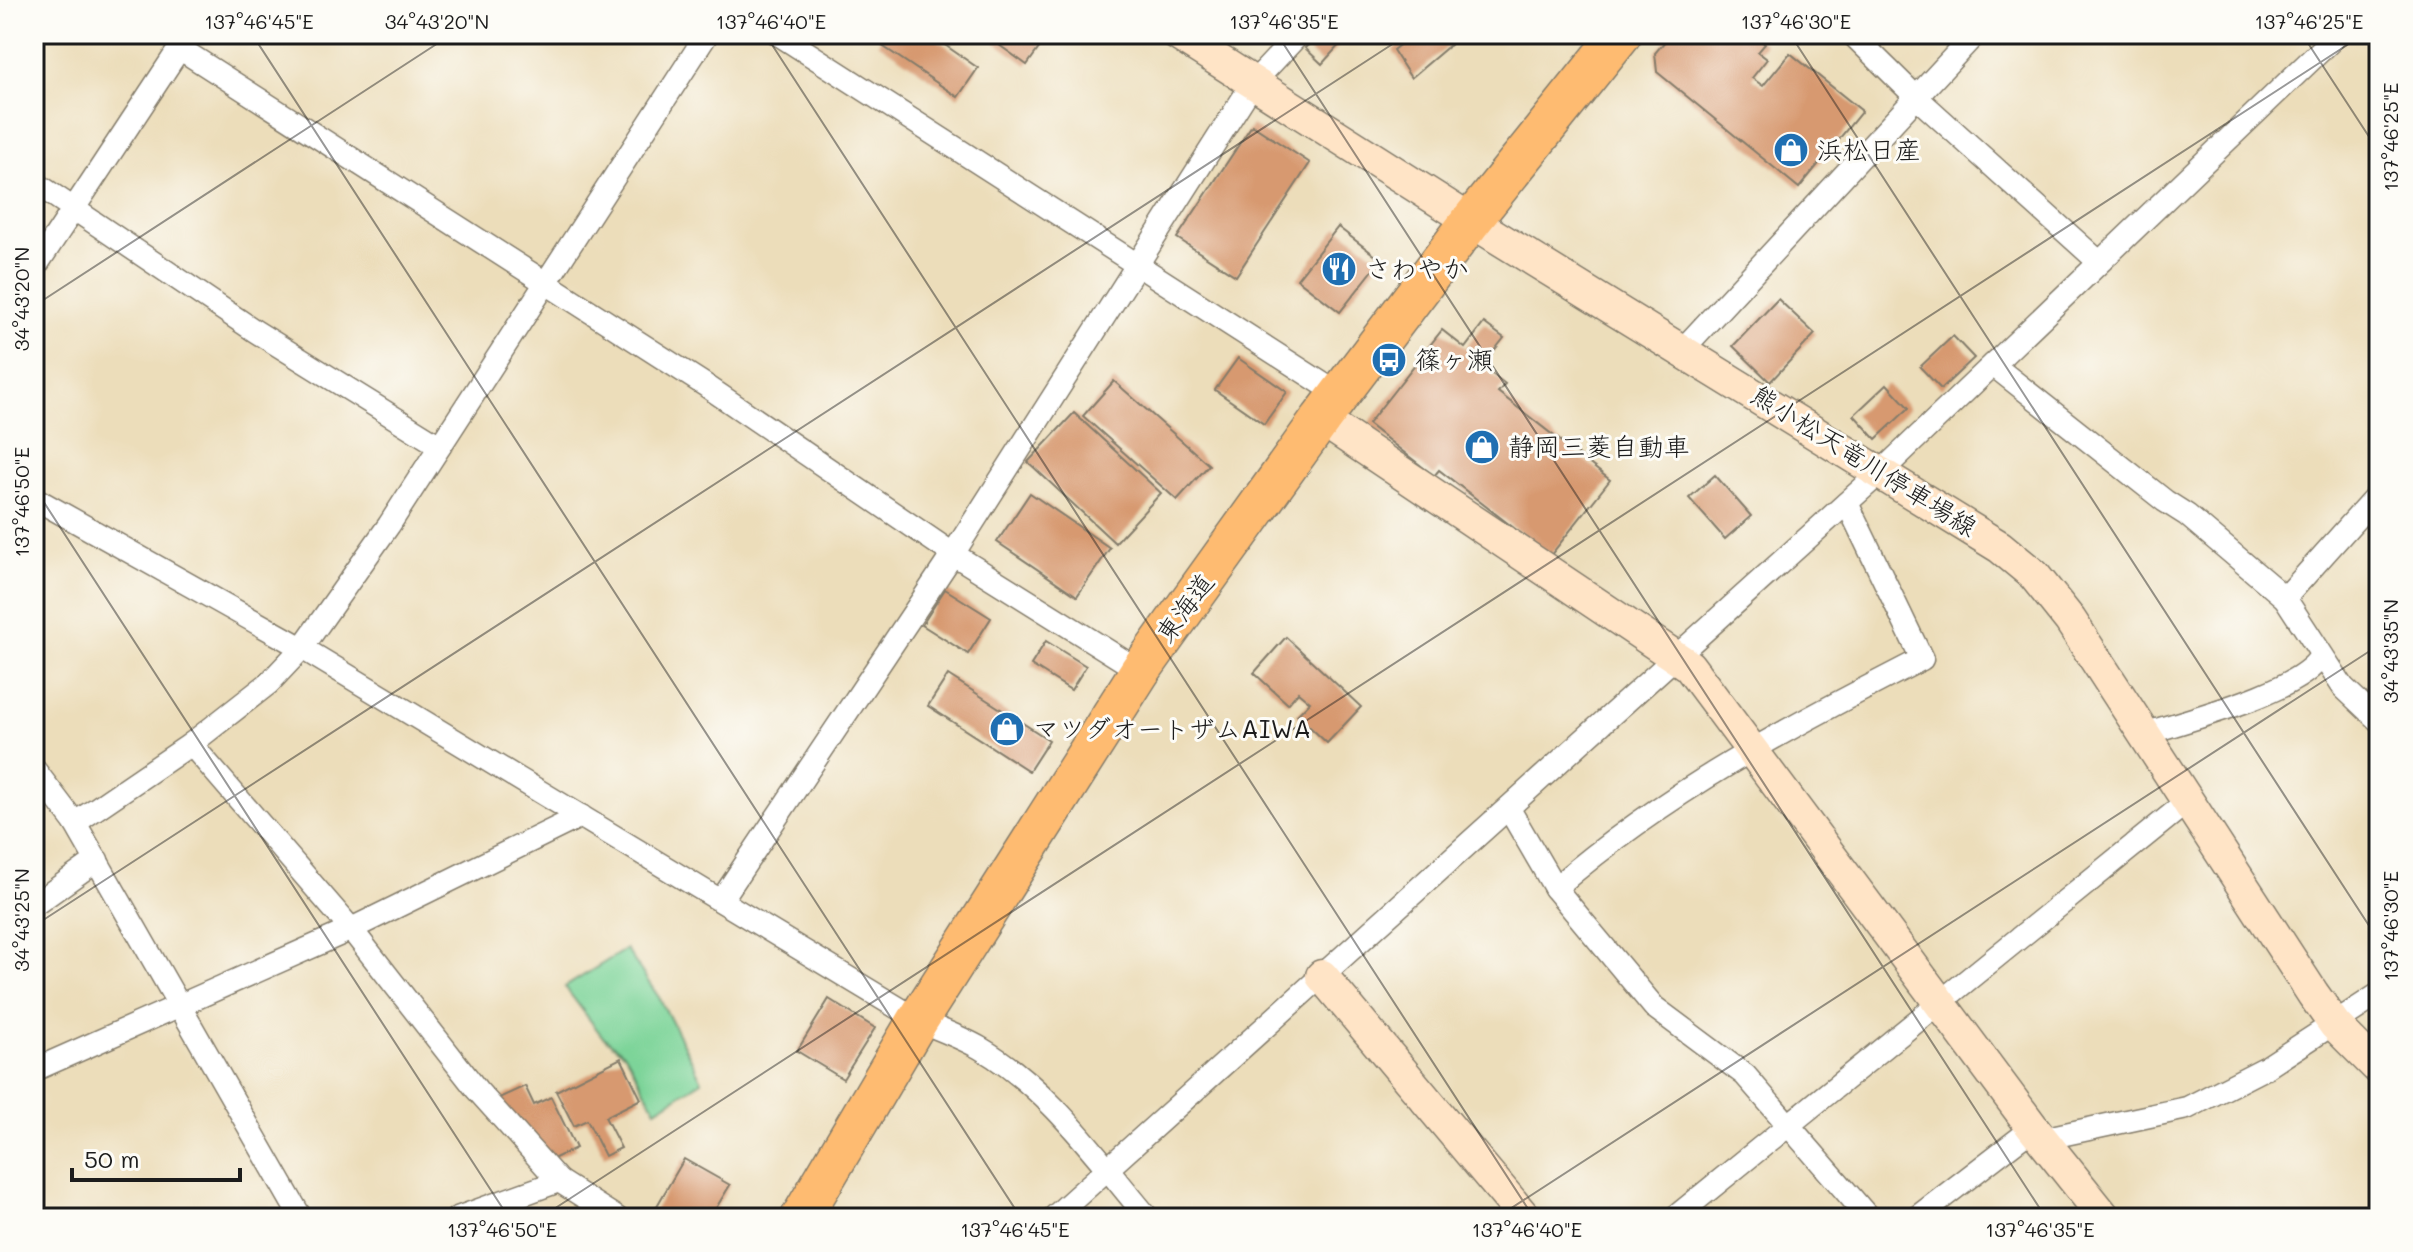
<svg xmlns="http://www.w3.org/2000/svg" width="2413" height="1252" viewBox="0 0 2413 1252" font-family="Mali,'Klee One',sans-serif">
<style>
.green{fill:#7dd499;stroke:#4c785a;stroke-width:2}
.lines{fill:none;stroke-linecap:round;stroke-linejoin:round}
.stream{stroke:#69a0d6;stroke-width:7}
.building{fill:#d79970}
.street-casing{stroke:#847c6b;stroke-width:25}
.secondary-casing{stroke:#847c6b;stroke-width:35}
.highway-casing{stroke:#847c6b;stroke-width:43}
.street{stroke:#fff;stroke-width:22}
.secondary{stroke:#ffe4c6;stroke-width:32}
.highway{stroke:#febb71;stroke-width:40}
.ticks{fill:none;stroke:#1c1c1c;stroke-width:2;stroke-opacity:0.45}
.labels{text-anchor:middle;stroke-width:6;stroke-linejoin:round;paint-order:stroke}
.poi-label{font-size:26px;fill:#1c1c1c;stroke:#fdfcf7;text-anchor:start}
.street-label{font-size:26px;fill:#1c1c1c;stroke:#fdfcf7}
.neatline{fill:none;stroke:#1c1c1c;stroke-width:3}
.ticks-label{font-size:20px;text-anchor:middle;fill:#1c1c1c}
</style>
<rect width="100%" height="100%" fill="#fdfcf7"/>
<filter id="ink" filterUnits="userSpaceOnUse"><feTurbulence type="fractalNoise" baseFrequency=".0125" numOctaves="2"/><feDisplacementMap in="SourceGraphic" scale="16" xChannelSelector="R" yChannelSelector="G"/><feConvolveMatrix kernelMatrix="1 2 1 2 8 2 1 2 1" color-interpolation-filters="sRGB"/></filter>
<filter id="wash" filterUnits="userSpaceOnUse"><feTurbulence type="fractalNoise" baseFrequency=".006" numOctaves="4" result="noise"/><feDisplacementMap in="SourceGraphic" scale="32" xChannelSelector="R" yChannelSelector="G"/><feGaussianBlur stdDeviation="1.8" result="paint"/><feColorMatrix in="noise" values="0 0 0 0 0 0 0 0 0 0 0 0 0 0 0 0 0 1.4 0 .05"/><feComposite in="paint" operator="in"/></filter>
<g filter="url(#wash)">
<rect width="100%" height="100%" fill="#ecddba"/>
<!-- green -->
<polygon class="green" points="626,949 660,999 702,1081 656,1110 625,1054 602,1036 565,987"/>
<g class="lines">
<!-- stream -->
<polyline class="stream" points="1072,1218 1082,1208"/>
</g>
<g id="blocks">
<!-- building -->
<g class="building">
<polygon points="884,34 929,34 978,68 958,97 878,43"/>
<polygon points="990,34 1049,34 1027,65 988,37"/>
<polygon points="1318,34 1349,34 1322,64 1305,48"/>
<polygon points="1413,34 1455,34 1458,38 1411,78 1393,50"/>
<polygon points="1671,34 1753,34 1765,44 1758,52 1767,59 1752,78 1763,86 1790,53 1862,111 1799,188 1657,72 1655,53"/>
<polygon points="1252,125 1310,163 1236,276 1177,238"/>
<polygon points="1338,227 1381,260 1340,312 1297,279"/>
<polygon points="1778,299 1815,334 1770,382 1733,346"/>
<polygon points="1484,323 1504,338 1482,366 1505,384 1498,392 1610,480 1550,556 1439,470 1434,476 1368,424 1442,330 1465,348"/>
<polygon points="1953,336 1974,358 1941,389 1920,367"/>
<polygon points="1238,358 1287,392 1264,424 1215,390"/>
<polygon points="1114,381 1209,465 1177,500 1083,416"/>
<polygon points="1887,384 1909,408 1876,439 1854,415"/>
<polygon points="1074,413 1161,493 1115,543 1028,462"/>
<polygon points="1715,475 1751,516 1725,539 1689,498"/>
<polygon points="1030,493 1110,548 1077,596 997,542"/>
<polygon points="945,589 991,618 968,654 922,625"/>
<polygon points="1286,637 1361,707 1327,743 1297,715 1310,702 1298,692 1288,704 1254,673"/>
<polygon points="1046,641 1086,666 1071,690 1031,665"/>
<polygon points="948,675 1049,740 1029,771 928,706"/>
<polygon points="829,999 875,1028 843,1079 797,1051"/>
<polygon points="621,1058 641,1099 605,1117 621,1148 605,1156 587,1120 574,1126 556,1091"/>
<polygon points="525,1086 534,1105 551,1097 576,1148 551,1160 509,1117 499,1098"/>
<polygon points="684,1159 730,1185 710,1218 650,1218"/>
</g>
</g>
</g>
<g filter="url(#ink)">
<use href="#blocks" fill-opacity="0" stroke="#847c6b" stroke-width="2"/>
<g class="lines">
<defs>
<g id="street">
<polyline points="778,34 1340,395"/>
<polyline points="1852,34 1916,97 2099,262"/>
<polyline points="179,48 705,385 953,554 1140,671"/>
<polyline points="34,182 255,331 440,446"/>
<polyline points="34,269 189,34"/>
<polyline points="1683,349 1975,34"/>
<polyline points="1993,365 2165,501 2187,515 2285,598 2343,687 2379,721"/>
<path d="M34,498L302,648L918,1020C938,1029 961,1037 980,1048C1050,1089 1097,1158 1148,1218"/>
<polyline points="2285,598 2379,493"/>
<path d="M2144,734C2186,720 2300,692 2320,657"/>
<polyline points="191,744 269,683 302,648 389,525 707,34"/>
<polyline points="34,769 75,823 301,1218"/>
<path d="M1509,809L1555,888C1668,790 1790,727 1922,659L1847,503"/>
<polyline points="75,823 191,744 351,929 477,1090 559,1181"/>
<polyline points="1555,888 1654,1007 1745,1075 1869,1218"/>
<polyline points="722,899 953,554 1253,83 1299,34"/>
<polyline points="34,905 97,860"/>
<polyline points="34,1070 343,933 581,816"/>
<polyline points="2042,1139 2187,1108 2267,1067 2379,994"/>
<polyline points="457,1218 559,1181 617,1218"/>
<polyline points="1053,1218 1882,471 2338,34"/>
<polyline points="1674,1218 2187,802"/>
<polyline points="1916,1218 2033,1128"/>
</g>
<g id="secondary">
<polyline points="1177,34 1471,221 2000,547 2034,575 2070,620 2313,994 2335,1025 2379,1069"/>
<polyline points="1321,419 1689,666 2033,1128 2105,1218"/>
<polyline points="1322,976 1525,1218"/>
</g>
<polyline id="highway" points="801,1218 918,1020 1140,671 1321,419 1471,221 1621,34"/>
</defs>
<!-- street casing -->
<use href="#street" class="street-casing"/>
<!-- secondary casing -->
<use href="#secondary" class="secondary-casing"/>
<!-- highway casing -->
<use href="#highway" class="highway-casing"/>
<!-- street -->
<use href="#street" class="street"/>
<!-- secondary -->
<use href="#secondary" class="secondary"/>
<!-- highway -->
<use href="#highway" class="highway"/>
</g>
</g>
<!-- ticks -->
<path class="ticks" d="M252,34L1021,1218M765,34L1534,1218M1277,34L2046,1218M1790,34L2379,941M2302,34L2379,152M34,306L452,34M34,487L509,1218M34,926L1408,34M540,1218L2364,34M1496,1218L2379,645"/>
<!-- icons -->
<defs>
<symbol id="shop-disc" viewBox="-11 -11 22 22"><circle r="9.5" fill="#1f6fb2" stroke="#fdfcf7"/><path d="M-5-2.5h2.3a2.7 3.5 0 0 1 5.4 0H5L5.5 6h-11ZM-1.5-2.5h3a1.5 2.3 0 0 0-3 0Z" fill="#fff"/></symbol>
<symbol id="restaurant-disc" viewBox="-11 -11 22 22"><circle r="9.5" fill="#1f6fb2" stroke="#fdfcf7"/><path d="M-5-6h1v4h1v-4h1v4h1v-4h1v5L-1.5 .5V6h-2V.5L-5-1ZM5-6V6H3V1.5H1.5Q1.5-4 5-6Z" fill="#fff"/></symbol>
<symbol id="bus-disc" viewBox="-11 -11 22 22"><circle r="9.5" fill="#1f6fb2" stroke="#fdfcf7"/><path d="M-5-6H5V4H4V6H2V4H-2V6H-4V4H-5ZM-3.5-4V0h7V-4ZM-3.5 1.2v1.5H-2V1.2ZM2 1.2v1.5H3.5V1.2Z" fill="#fff"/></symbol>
</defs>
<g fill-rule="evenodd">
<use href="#shop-disc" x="1771" y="130" width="40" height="40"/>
<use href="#restaurant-disc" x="1319" y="249" width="40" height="40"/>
<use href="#bus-disc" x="1369" y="340" width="40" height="40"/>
<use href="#shop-disc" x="1462" y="427" width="40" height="40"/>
<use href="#shop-disc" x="987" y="709" width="40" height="40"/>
</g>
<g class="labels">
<!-- poi labels -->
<g class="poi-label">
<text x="1817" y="159">浜松日産</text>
<text x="1365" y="278">さわやか</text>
<text x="1415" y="369">篠ヶ瀬</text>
<text x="1508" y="456">静岡三菱自動車</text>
<text x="1033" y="738">マツダオートザムAIWA</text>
</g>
<!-- street labels -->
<g class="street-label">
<text transform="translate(1864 461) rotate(32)" y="9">熊小松天竜川停車場線</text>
<text transform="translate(1185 608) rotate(-54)" y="9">東海道</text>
</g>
</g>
<!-- margin -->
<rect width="2413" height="1252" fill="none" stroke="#fdfcf7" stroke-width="88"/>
<!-- scale -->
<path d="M72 1168v12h168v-12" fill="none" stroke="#1c1c1c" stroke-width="4"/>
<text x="84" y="1168" font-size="24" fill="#1c1c1c" stroke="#fdfcf7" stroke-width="6" paint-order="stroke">50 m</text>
<rect x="44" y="44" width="2325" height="1164" class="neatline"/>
<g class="ticks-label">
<text x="259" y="29">137°46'45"E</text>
<text x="437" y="29">34°43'20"N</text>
<text x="771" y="29">137°46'40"E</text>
<text x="1284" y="29">137°46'35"E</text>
<text x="1796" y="29">137°46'30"E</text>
<text x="2309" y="29">137°46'25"E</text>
<text transform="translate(2391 137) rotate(-90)" y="7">137°46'25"E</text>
<text transform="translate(22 299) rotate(-90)" y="7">34°43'20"N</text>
<text transform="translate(22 502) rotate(-90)" y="7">137°46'50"E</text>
<text transform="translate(2391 651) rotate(-90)" y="7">34°43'35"N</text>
<text transform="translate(22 920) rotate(-90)" y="7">34°43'25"N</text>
<text transform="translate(2391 926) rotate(-90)" y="7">137°46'30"E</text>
<text x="502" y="1237">137°46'50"E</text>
<text x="1015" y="1237">137°46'45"E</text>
<text x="1527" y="1237">137°46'40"E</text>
<text x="2040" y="1237">137°46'35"E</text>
</g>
</svg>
